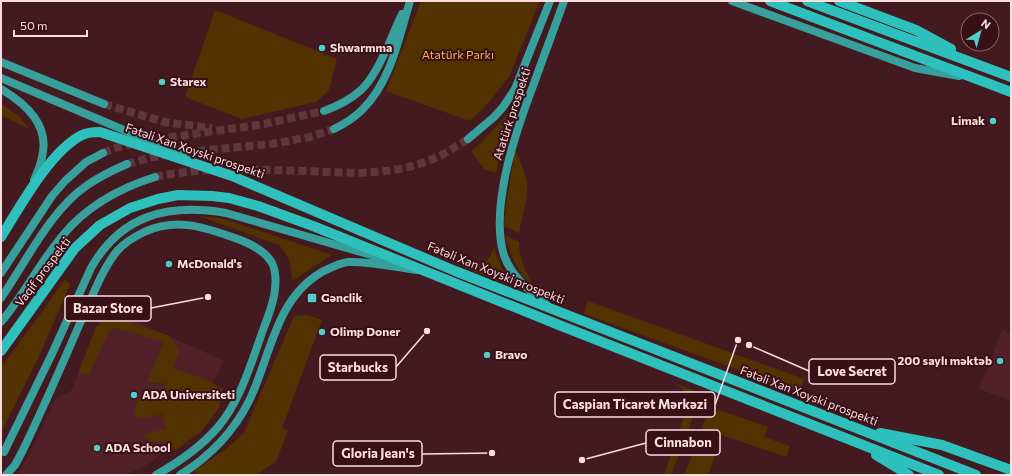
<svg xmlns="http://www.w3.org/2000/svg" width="1012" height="476" viewBox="0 0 1012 476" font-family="Commissioner,sans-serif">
<rect width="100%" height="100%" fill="#431a20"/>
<path fill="#512028" d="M105,308L225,361L177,441L150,463L126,475H16L19,472L29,455L56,398L71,391Z
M1002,330L1011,334V401L979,389Z"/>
<path fill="#523200" d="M421,1H540L509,77L485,107L470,121L386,91Z
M215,10L337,59L329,90L316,102L242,119L185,97Z
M1,104L20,117L29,129L1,115Z
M511,110L496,173L484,169L471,151L481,143Z
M515,149C519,160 526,172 527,184C528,200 522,217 519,233L504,226L506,205Z
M199,216L224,219L332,255L292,281C292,266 289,256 279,245Z
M505,235L519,242C519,259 526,272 534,288C516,269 512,260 505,235Z
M494,247C500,269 506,275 522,290L471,270C483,265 490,260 494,247Z
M65,279L70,285L37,361L1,433V367L41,313Z
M588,301L804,379L800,392L584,314Z
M307,315L322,320L282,428L288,430L276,462L256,475H197L195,470L226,449L244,433L294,316Z
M112,317L170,336L179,351L173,368L203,378L223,389L219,408L202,431L176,450L162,441L151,442L142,434L166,429L163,414L139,419L133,413L140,395L145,394L164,395L165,383L147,382L164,342L116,328L109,331L89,375L78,373L96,327Z
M676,384L714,398L701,403L696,409L671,475H664L688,404C688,394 684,390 676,384Z
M719,410L768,427L764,437L790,446L786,457L702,428L706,417Z
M698,441L718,448L708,475H684Z"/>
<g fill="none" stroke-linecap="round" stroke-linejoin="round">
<path stroke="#5e373d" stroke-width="8" stroke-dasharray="8 4" stroke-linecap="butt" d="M104,104L164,122L212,128
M145,141L264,124L324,111
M103,153L118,147L134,144
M127,164L153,157L186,152L272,144L310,137L334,129
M155,177C207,166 254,170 307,171C348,173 388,176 428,161C442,156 455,147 468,139"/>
<path stroke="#379f9c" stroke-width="8" d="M732,1L915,68L959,76
M1,62L104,104
M1,78L183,155
M1,89C26,104 50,125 42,157C41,165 37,173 34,180
M324,111C338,106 350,100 361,90C379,73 391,37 402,14
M334,129C344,124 354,118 362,110C391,82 399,37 410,1
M468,139L494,117L503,107L515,89L550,1
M1,273L52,196L65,181L86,162L103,153
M1,298C26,262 50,211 86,186C99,177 113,170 127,164
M547,305C529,291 509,274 503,252C490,202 518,125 536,78C545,52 555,27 564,1
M1,322C24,295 40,262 63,235C87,206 120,188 155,177
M4,452L51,356L91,268C121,215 168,203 226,213L385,259
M6,475L15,465L22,452C43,409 62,365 81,321C92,298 101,271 117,251C124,243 134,237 144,232C175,218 201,226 232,237C247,242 264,249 272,263C276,271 276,280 275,289C274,303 268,316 263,330C252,361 240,402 218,427C201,447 179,462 156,475
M180,475C209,457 234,431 249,401C271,356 275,299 322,272C330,268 339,263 348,262C370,261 394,267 417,270"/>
<path stroke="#2dc0bc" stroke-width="10" d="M770,1L1011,92
M807,1L1011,77
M839,1L916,30L951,49
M1,237C20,207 50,151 82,135C88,132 94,132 100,132L232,176L455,271L976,475
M1,351L75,248L100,225L130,208L158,199L178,195L212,196L229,198L258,206L313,226L559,325L939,475
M880,433L942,445L1011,470
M876,455L909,475"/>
</g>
<g fill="#53cdc9" stroke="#381017" stroke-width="1.5">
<circle cx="322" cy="48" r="4"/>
<circle cx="162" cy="82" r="4"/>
<circle cx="993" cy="121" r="4"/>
<circle cx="169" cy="264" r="4"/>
<rect x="307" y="293" width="10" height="10" rx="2"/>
<circle cx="322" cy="332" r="4"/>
<circle cx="487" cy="355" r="4"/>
<circle cx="1000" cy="361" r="4"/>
<circle cx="134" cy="395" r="4"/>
<circle cx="97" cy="448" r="4"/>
</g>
<g text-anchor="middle" stroke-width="4" stroke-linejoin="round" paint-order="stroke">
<g font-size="12" font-weight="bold" fill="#fadddf" stroke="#381017" text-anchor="start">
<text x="330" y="52">Shwarmma</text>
<text x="170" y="86">Starex</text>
<text x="985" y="125" text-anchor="end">Limak</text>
<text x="177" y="268">McDonald's</text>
<text x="321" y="302">Gənclik</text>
<text x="330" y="336">Olimp Doner</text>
<text x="495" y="359">Bravo</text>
<text x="992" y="365" text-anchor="end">200 saylı məktəb</text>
<text x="142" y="399">ADA Universiteti</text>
<text x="105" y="452">ADA School</text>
</g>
<g font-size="12" fill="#f9b14c" stroke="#381017">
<text x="458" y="59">Atatürk Parkı</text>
</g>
<g font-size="12" fill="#fadddf" stroke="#381017">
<text transform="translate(512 114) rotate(-72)" y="4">Atatürk prospekti</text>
<text transform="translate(195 151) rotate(19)" y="4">Fətəli Xan Xoyski prospekti</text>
<text transform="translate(43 272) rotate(-53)" y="4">Vaqif prospekti</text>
<text transform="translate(496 273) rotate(22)" y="4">Fətəli Xan Xoyski prospekti</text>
<text transform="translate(809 396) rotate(21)" y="4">Fətəli Xan Xoyski prospekti</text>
</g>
</g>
<path fill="none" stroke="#fadddf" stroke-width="1.5" d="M208 297L151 308M427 331L396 367M749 345L809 371M738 340L715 405M582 460L646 443M492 453L422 454"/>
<g fill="#fadddf" stroke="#381017" stroke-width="1.5">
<circle cx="208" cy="297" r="4"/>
<circle cx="427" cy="331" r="4"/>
<circle cx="749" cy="345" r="4"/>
<circle cx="738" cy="340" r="4"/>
<circle cx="582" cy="460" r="4"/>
<circle cx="492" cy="453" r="4"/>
</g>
<g fill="#381017" stroke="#fadddf" stroke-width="1.5">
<rect x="65" y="296" width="86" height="25" rx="4"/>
<rect x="320" y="355" width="76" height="25" rx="4"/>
<rect x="809" y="359" width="86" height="25" rx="4"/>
<rect x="555" y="392" width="160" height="25" rx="4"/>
<rect x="646" y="430" width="74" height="25" rx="4"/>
<rect x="333" y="441" width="89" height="25" rx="4"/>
</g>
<g font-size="13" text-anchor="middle" font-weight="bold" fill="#fadddf">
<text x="108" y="313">Bazar Store</text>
<text x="358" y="372">Starbucks</text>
<text x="852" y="376">Love Secret</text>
<text x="635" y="409">Caspian Ticarət Mərkəzi</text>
<text x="683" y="447">Cinnabon</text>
<text x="378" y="458">Gloria Jean's</text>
</g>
<rect width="1012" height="476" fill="none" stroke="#fadddf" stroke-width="4"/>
<g transform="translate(980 32) rotate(37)"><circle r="19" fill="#381017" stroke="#866267"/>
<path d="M0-3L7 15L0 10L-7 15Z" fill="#53cdc9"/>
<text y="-6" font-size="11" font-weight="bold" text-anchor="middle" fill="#fadddf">N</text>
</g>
<path d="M14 30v6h73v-6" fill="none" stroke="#fadddf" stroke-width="2"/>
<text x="20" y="30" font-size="12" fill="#fadddf" stroke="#381017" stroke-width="3" paint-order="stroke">50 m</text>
</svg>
